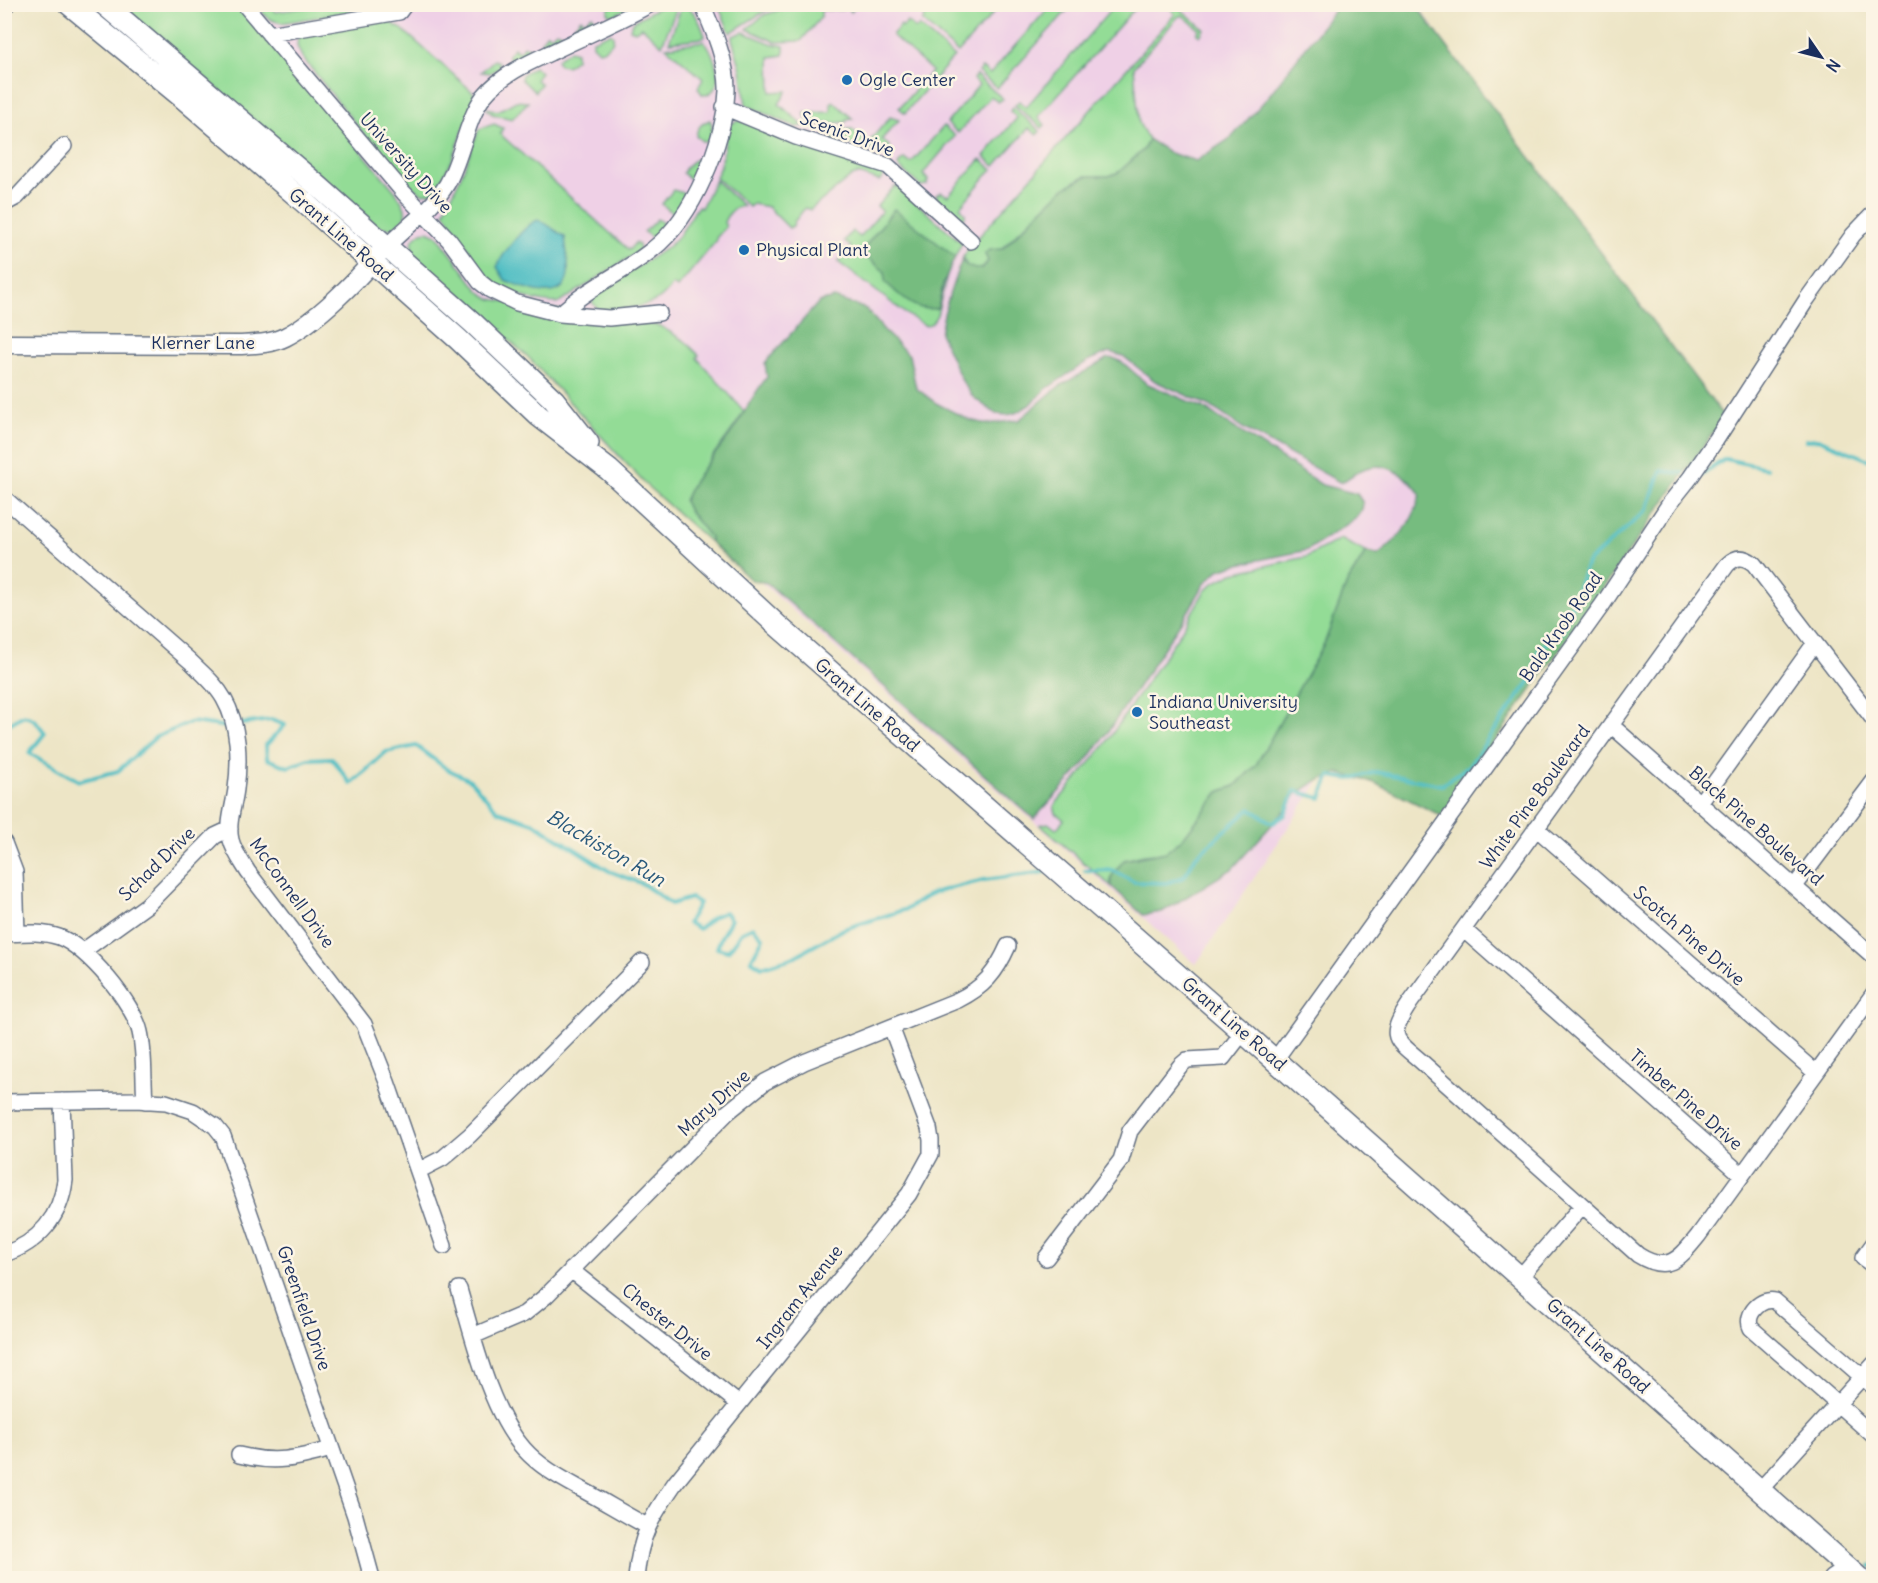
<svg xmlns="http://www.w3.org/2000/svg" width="1878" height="1583" viewBox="0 0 1878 1583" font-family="Delius,sans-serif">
<rect width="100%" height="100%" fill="#fcf5e5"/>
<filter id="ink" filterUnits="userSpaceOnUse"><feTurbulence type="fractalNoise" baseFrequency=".0167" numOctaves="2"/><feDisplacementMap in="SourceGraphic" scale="12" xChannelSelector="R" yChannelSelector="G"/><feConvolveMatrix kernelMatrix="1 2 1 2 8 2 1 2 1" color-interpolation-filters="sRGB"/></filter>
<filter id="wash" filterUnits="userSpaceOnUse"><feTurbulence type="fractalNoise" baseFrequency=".008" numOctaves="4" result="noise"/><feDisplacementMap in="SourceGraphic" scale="24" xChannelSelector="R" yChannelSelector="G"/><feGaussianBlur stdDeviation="1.35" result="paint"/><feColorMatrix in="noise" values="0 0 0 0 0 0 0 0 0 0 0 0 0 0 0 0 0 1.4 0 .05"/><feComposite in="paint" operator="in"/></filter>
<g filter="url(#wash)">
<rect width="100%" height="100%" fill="#ede5c6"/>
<path fill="#efd0e6" d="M123,5H1418L1636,311L1196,964L620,459L529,359Z"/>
<path fill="#93dc96" stroke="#57867a" stroke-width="1.5" d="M1116,4L1138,5L1038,117L1045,125L1042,128L1015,105L1019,101L1026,107Z
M120,5H238L395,191C407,208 412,216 392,229L377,226Z
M263,5H273L275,12L322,5H391L282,23C273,21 263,18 261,8Z
M612,5L617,6L619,5H630V7L612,16L608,13V10Z
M663,5H678L662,45L642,27L635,31L630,29L632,22Z
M682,5C695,8 701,24 705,36L703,38L669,42Z
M718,5H779L765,11L730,33Z
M794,5H851L854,8L851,12L846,7L842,10H821V17L801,41L776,42L747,29L764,15Z
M919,5C936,4 986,1 997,9L958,53L922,21L925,17L917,10L921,6Z
M1051,5H1072L997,88L978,72L982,68L990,74Z
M1170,5H1176L1204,29L1200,36L1197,34L1199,29L1182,15L1178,17L1134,67L1139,123L1148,139L1144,149L1119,172L1109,176H1085L1064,188L1001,249L985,254L988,261L981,269L977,270L967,266L963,258L968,249L1175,14L1168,6Z
M592,15L596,21L595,25L580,32L574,26L581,18L584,21Z
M381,21L389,22L402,29L474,93L475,100L452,160L435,192L423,194L410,185L371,143L302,57L297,46L298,36Z
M907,22L916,29L919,26L954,57L905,113L899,108L932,71L892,35L901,25L903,27Z
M556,31L562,33V40L548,47L543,45L541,41L547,33L551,36Z
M743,32L773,44L784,46V55L770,57L771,92L787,91L779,104L804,126L796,127L746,105L741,69L732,39L733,36Z
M610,33L613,35C615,43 609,46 603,50L599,51L593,45V40Z
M704,41C712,48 720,73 717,84C715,89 711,93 707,95L702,94L698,88L703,79L666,47Z
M525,46L530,48V55L516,62H512L508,55L514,48L518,52Z
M570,50L576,52V59L567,66L559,65L557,59Z
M494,60L499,62V68L490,73L481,72Z
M534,67L541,72L536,80L541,84L535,92L521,79L522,75Z
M976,75L1003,99L998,102L991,96L958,133L947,123L979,85L973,79Z
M516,101L528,102L512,119L492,114L487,109L488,108L498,111Z
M833,101L853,119L847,120L846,122L814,125L805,117V113L831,112V104Z
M1013,107L1040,131L1037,135L1029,128L995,166L984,156L1017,118L1010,111Z
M890,117L899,120L882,139L890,147V152L886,154L837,141L830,138L829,135L831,130L852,129L868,143Z
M710,120C714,126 712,137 707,142L702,141L696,136C697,127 702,123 710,120Z
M738,120L883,172V178L879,181L858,174L852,176L810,210L805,208L794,222L793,226L789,228L768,207L753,204L749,207L716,178L722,160L728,125Z
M494,124L503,128L500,134L629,250L635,243L639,245L640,249L638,252L559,303C535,303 507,293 488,279L444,212L461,176L479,129Z
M944,126L955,136L923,174L928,180L927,185L920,186L898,166L899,163L904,159L911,163Z
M698,159L701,161V165L695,179L688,178L683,173C685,167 692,160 698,159Z
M981,159L992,169L960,207L965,213V217L958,219L937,201L936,195L941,192L948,196Z
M715,180L743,206C734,206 727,215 724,222L726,227L716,238L717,240L677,288L673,285C669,289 664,296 659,299C647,307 612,312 598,309L592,302L594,296L669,246L679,236L698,206L701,208Z
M897,186L962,243L948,271L937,315L932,323L926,326L909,316L838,262L851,247L844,241L852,231L860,237L882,211L877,206L894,187Z
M673,190L684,193L685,199L677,212L672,213L662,204Z
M657,219L664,224V228L657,236L651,237L644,232Z
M428,231L437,235L479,291L491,299L660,326L685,341L699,355L697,358L744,411C727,443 698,467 684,501L689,511L710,537V542L646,485L529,358L416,258L411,251L413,239L422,232Z
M1340,539L1366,552L1347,583L1325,642L1256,765L1235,786L1219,792L1183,838L1166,853L1144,855L1124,860L1111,877V886L1040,825L1048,823L1056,829L1064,820L1056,813L1054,806L1104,746L1180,633L1204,592L1212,584L1233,573L1306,557Z"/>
<path fill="#76bc7f" stroke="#48766e" stroke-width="1.5" d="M1338,5H1416L1724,417L1442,816L1375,783L1338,773L1315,782L1296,794L1288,807L1232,869L1162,912L1143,915L1111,886V877L1124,860L1166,852L1183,838L1219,792L1235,786L1256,765L1325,642L1347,583L1366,552L1378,555C1399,539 1416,520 1420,494C1409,477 1388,461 1366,468C1357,471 1349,478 1341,483L1243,428L1210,406L1155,381L1123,356L1109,352L1088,361L1046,389L1031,404L1018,412L1008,415L996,414L973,397L962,381L940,333C945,306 953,280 964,255L963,262C971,270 982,273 988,261L985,254C990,248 994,250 1002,249L1064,188L1086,176H1109L1119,172L1144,149L1148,139L1170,153L1196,161L1231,138L1267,98Z
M894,209L955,257L943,284L938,308C914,313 901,296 885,282V272L867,257L864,248Z
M834,298L866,309L888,335L909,355L916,388L936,403L969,420L987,424L1019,420L1058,387L1108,358L1116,359L1122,362L1146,383L1204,408L1322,485L1357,494L1363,503L1362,510L1355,519L1308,550L1234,565L1219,570L1205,583L1189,610L1107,733L1086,762L1034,819L767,583L751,580L710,542V537L689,511L684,501C696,471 720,451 737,424C747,408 755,392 767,377L765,363L819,302Z"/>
<path fill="#4ebdc3" stroke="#347690" stroke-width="1.5" d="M538,220L543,222L565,237C566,249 569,262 568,274C564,306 524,288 505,280L497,267C502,254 525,224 538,220Z"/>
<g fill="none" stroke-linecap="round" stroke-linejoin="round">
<path stroke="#4ebdc3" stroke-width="4" d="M1806,440L1818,439L1874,462
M1699,477L1725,459L1766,468
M241,724L271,720L285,725L266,745L267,759L288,767L308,759L332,758L351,784L386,752L416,746L447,769L470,780L498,811L534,823L609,871L643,884L671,904L691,898L699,903L688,923L699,929L713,917L725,912L731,920L721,937L717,948L728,951L742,932L753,927L763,938L751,960L762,967L792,958L844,929L907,909L932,893L984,880L1045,872
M4,728L7,725L24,715L35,720L45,733L29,753L79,781L118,771L156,737L192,722L227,727
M1085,871L1112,870L1134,882L1166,883L1184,877L1196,856L1250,809L1273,823L1285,815L1295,791L1321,798L1330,776L1350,779L1376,772L1442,785L1469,766L1532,678L1539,649L1562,632L1587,563L1647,510L1661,471L1683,473
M1871,1567L1874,1566"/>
</g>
</g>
<g filter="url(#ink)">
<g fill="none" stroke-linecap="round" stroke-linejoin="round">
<defs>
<path id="minor" d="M244,4L404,193L449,240L480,282L490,290L517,303L560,314C588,287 624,273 653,249C694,217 724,142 727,91C728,64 713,29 702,4
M4,8L7,4
M269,34L399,12L405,4
M724,107L796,137L888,166L971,241
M4,204L17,197L64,146
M387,246C407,226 432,209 447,184C462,158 466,120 484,96C501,75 528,63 552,52C585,36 619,22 651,4
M560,314L609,318L659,313
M4,498L190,661C202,673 216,684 224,699C239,725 240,760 236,789C234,806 227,823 231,840C234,852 242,862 248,872L364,1024L387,1082L444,1246
M1874,720L1754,564C1744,556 1736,556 1727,565L1410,1003C1386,1039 1395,1038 1424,1064L1638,1255C1668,1274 1679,1259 1698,1236L1874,993
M1611,725L1874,957
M1700,803L1815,643
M1536,828L1816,1073
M4,843L15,872L17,933
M1795,886L1874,781
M1464,930L1741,1174
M4,934C23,933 42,931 59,937C87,947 134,1004 140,1032C145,1054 143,1078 145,1101
M83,951L147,905L215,836L230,829
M1275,1060L1603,604L1670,503L1690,478L1716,440L1807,299L1853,235L1874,213
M4,1102L136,1100L166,1102L193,1111L215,1126L223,1136L355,1516L372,1578
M418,1171L443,1158L470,1135L642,962
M1874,1243L1863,1258L1874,1266
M4,1254C39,1243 61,1216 65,1180L62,1101
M1046,1258L1121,1160L1130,1131L1180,1066L1187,1060L1223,1058L1243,1032
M571,1270L739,1404
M1520,1277L1582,1206
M459,1289C473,1337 490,1411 524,1449C539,1466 559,1477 579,1488C602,1500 624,1514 647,1526
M473,1336L524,1314L546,1296L728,1112L765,1082L804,1062L958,1000C984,987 996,973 1008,946
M1874,1387L1775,1301C1762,1297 1744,1314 1751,1328L1874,1436
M239,1455C275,1464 296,1459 331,1449
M1759,1491L1874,1364
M636,1578C640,1535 651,1518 675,1483L909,1194L931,1154V1140L929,1128L891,1027
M1832,1578L1847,1568"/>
<path id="tertiary" d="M4,344L239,345C255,344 271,344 285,337C317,321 357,280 380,253"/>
<path id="secondary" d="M69,4L182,97L304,202L458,339L539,416L609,470L778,626L1243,1032L1859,1578
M104,4L318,186L473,323L554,400L588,443"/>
</defs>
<use href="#minor" stroke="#646f82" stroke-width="18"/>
<use href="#tertiary" stroke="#646f82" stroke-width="21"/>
<use href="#secondary" stroke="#646f82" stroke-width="24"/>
<use href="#minor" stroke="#fff" stroke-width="15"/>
<use href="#tertiary" stroke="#fff" stroke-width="18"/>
<use href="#secondary" stroke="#fff" stroke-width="21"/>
</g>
</g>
<g fill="#1f6fb2" stroke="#fcf5e5" stroke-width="2">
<circle cx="847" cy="80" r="6"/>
<circle cx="744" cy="250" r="6"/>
<circle cx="1137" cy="712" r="6"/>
</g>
<g text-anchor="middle" stroke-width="5" stroke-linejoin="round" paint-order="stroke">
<g font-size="18" fill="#1b2f5e" stroke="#fcf5e5" text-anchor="start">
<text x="859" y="86">Ogle Center</text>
<text x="756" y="256">Physical Plant</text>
<text x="1149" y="708">Indiana University<tspan x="1149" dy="21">Southeast</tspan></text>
</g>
<g font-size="18" fill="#1b2f5e" stroke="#fcf5e5">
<text transform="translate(847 134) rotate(20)" y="6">Scenic Drive</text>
<text transform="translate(406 163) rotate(48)" y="6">University Drive</text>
<text transform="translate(341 235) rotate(41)" y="6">Grant Line Road</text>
<text x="203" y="349">Klerner Lane</text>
<text transform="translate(1561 627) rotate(-55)" y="6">Bald Knob Road</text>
<text transform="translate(867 705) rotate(41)" y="6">Grant Line Road</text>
<text transform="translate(1535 797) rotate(-54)" y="6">White Pine Boulevard</text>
<text transform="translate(1756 826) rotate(41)" y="6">Black Pine Boulevard</text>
<text transform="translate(157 864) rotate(-44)" y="6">Schad Drive</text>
<text transform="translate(292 893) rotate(54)" y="6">McConnell Drive</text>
<text transform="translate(1689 936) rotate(41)" y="6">Scotch Pine Drive</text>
<text transform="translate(1234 1024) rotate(41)" y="6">Grant Line Road</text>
<text transform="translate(1686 1100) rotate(41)" y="6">Timber Pine Drive</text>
<text transform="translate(714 1103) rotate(-42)" y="6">Mary Drive</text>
<text transform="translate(800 1297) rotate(-52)" y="6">Ingram Avenue</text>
<text transform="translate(304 1308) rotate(71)" y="6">Greenfield Drive</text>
<text transform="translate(667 1322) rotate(39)" y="6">Chester Drive</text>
<text transform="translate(1598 1346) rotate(42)" y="6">Grant Line Road</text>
</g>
<g font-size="20" font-style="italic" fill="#2a5a7c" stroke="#fcf5e5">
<text transform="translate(606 848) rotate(30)" y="7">Blackiston Run</text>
</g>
</g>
<rect width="1878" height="1583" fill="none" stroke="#fcf5e5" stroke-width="24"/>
<g transform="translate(1821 57) rotate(125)" stroke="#fcf5e5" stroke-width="4.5" paint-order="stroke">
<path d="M0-4.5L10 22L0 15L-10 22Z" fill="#1b2f5e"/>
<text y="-9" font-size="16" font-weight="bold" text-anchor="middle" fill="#1b2f5e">N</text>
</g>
</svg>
